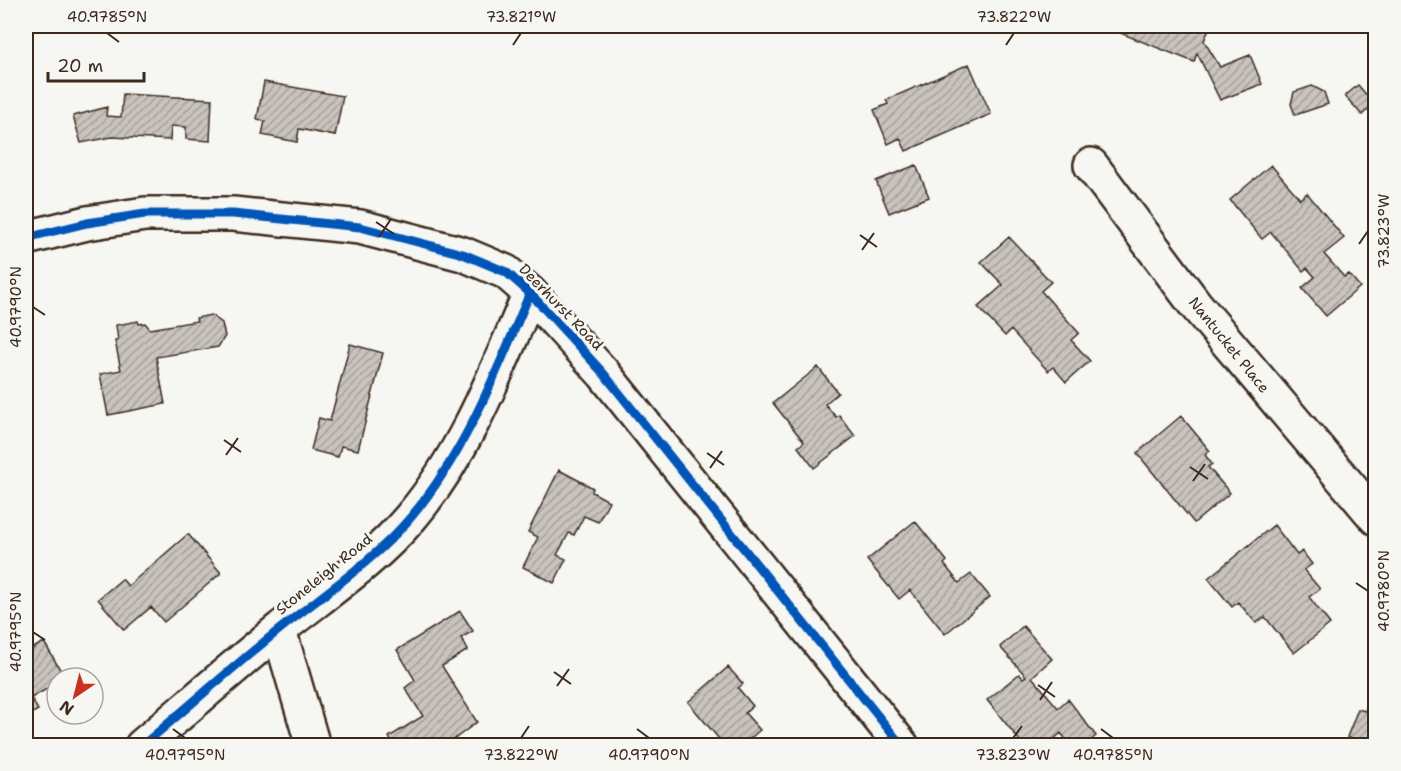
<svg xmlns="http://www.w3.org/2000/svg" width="1401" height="771" viewBox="0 0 1401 771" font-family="'Shantell Sans',sans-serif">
<defs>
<pattern id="building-hatch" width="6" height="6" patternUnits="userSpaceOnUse" patternTransform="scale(1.5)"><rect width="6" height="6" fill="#c8c3be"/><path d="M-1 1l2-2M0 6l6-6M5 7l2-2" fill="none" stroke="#a49f9a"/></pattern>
</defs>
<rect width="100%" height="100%" fill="#f6f6f2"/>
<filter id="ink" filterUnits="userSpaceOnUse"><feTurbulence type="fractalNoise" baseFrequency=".0167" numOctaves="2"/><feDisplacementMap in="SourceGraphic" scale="12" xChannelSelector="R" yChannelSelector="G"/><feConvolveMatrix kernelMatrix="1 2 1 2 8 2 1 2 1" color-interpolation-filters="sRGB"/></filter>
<g filter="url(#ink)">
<path fill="url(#building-hatch)" stroke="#3b2a1e" stroke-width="1.5" d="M1118,26H1210L1204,41L1220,67L1250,55L1262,84L1220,100L1197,53L1194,62L1115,31Z
M969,64L991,114L906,151L900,138L888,144L874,110L888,104L886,100Z
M264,82L343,96L335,136L299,129L297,142L262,135L265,121L257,119Z
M1358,85L1374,104L1362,115L1345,96Z
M1312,86L1324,92L1328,104L1295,115L1291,104L1294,92Z
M123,94L212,99L210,141L186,139V127L171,126L170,140L112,137L81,143L73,116L107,107L106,116L121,117Z
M916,165L929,197L889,213L876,181Z
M1271,165L1300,199L1307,193L1344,238L1324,254L1344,277L1349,274L1360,287L1326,316L1302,288L1315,277L1307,268L1303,271L1271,232L1262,239L1230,200Z
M1009,237L1051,282L1041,291L1079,333L1071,340L1090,361L1066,382L1053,367L1048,371L1011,330L1005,336L978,307L1003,285L981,262Z
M211,315L222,323L225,336L218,347L156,357L165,404L108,415L100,374L121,370L115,341L118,340L116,325L138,321L139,324L145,323L150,329L197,321L196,318Z
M350,344L383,353L358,450L341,446L338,457L311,450L319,418L330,421Z
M818,367L838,393L825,404L836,417L839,415L855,436L814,468L798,447L804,442L773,403Z
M1181,416L1210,451L1205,455L1212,464L1208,467L1230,493L1194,523L1137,453Z
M559,470L593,488L592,492L609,501L598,522L584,516L574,535L569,533L557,555L566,559L554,583L523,567L538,537L528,532Z
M915,521L947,561L944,564L959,583L971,574L990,597L945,634L910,590L899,599L867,560Z
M1274,525L1297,555L1302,551L1312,564L1304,570L1320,589L1309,597L1330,624L1294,653L1265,617L1256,623L1238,602L1232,607L1208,578Z
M188,534L221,573L164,622L151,607L124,630L98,599L122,579L128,586Z
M460,611L473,631L461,638L468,650L442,666L477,722L445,746H394L389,737L423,716L405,688L415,680L397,650Z
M1023,626L1052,659L1032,677L1058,708L1068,699L1096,736L1084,746H1071L1061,733L1053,740L1055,742L1051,746H1024L987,700L1019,674L1023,678L1026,676L1000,647Z
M44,642L65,678H57V683L31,698L38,710L26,717V652Z
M728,667L743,684L738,688L753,706L745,713L760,730L747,741L751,746H725L688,702Z
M1371,695L1376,696V746H1352L1354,740L1347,737L1358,709L1365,711Z"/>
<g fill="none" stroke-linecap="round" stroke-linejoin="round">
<defs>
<path id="street" d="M1091,165L1195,304L1376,518
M26,238L87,223L145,214H233L360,227L463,254L506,272L530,293L604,374L902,746
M279,630L313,746
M142,746C188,707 233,667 280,629C325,593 374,561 411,517C466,452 497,370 530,293"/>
</defs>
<use href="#street" stroke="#3b2a1e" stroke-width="38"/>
<use href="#street" stroke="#f6f6f2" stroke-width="33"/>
<defs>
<path id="cycleway" d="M26,238L87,223L145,214H233L360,227L463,254L506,272L530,293L604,374L902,746
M142,746C188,707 233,667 280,629C325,593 374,561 411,517C466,452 497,370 530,293"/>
</defs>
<use href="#cycleway" stroke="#f6f6f2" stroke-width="13"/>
<use href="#cycleway" stroke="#0057b8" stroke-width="9"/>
</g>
</g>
<path fill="none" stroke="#3b2a1e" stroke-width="2" d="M107,33L119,42M513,45L521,33M1006,45L1014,33M376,222L394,234M860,235L877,247M379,237L391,219M1359,244L1368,231M862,250L874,233M33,307L45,315M224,440L241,452M707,453L724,465M226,455L238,438M1190,467L1208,479M710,468L722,451M1193,481L1205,464M1356,583L1368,591M33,632L45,640M554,672L571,684M1038,685L1055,697M557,686L569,669M1040,700L1052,682M173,729L185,738M637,729L649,738M1101,729L1113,738M521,738L529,726M1013,738L1022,726"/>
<g text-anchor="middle" stroke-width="6" stroke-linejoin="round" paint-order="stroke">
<g font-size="15" fill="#3b2a1e" stroke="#f6f6f2">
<text transform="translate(561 307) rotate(46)" y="5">Deerhurst Road</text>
<text transform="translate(1229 345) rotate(51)" y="5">Nantucket Place</text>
<text transform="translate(324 574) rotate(-39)" y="5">Stoneleigh Road</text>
</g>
</g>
<rect width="1401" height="771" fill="none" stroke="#f6f6f2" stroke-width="66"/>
<g transform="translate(75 696) rotate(215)"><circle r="28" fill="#f6f6f2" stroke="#aba49d" stroke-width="1.5"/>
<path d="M0-4.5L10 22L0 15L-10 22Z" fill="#c8321e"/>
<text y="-9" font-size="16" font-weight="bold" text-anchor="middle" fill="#3b2a1e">N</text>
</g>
<path d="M48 72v9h96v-9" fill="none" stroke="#3b2a1e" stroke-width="3"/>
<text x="57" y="72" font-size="18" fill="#3b2a1e" stroke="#f6f6f2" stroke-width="4.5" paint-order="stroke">20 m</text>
<rect x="33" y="33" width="1335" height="705" fill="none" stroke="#3b2a1e" stroke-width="2"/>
<g font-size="15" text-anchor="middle" fill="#3b2a1e">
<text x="107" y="22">40.9785°N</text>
<text x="521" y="22">73.821°W</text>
<text x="1014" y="22">73.822°W</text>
<text transform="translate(1384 231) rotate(-90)" y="5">73.823°W</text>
<text transform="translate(16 307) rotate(-90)" y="5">40.9790°N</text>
<text transform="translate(1384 591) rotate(-90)" y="5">40.9780°N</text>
<text transform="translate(16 632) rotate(-90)" y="5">40.9795°N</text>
<text x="185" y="760">40.9795°N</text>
<text x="521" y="760">73.822°W</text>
<text x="649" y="760">40.9790°N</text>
<text x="1013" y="760">73.823°W</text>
<text x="1113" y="760">40.9785°N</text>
</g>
</svg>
